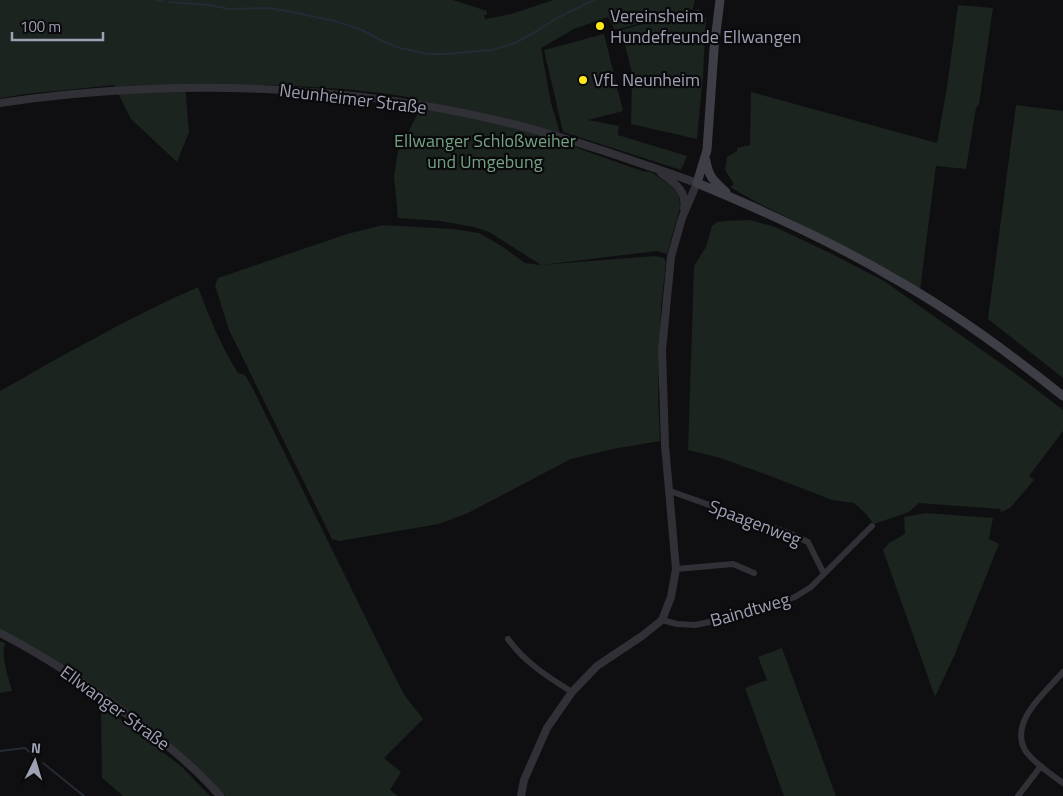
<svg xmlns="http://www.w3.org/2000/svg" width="1063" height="796" viewBox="0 0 1063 796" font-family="'Titillium Web',sans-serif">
<rect width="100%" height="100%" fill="#0f0f11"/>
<path fill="#1b241e" d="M0,0H453L487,11V15H484L485,19L511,14L553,0H695L693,9L615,30L608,17L574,29L541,48L551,103L563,143L642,171L651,172L670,185L679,194L680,208L667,254L657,251L541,265L489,232L474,227L440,221L398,218L394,176L398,152L417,115L408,97C335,85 259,84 185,85L189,132L177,162L131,119L114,85L26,94L0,98Z
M958,5L993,8L979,104L976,108L966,169L936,166L920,290L795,221L758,203L730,187L734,184L725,170L727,157L737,151V148L750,145L751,92L937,143L947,87Z
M699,9L706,18L703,75L697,139L631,124L632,73L621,30Z
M604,34L623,111L588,120L619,126L618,135L687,156L681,170L563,132L544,50Z
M1016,105L1063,111V378L988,319Z
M750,220L775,227L830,253L884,281L1020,377L1063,410V431L1029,476L1034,480L1010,508L1001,512L1000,509L919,503L909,512L874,524L865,513L854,503L832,500L765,474L720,458L688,450L694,266L706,247L712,226L717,222L725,221Z
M383,225L453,229L479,233L503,247L525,263L540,265L655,256L664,258L666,262L661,307L658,397L660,441L613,449L571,459L468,513L439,524L339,541L332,539L229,330L215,285L218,278L347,234Z
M198,287C209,317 221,346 238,373L245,375L252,387L393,673L405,696L423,719L384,758L401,772L390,790L398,796H225L188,759L160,734L110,698L0,629V391C65,354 130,317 198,287Z
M926,513L993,518L989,539L999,544L955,654L935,697L883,550L889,543L905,534L904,517Z
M0,641L5,643C1,659 8,675 12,691L0,693Z
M782,648L836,796H784L745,688L767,680L758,657Z
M104,706L182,767L210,796H123L102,778L101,708Z"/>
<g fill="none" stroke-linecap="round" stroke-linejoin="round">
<path stroke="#252a35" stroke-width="2" d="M156,0L162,1
M170,2L209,5L229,9L268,8L287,11L335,21L362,30L384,42L400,48L428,54H444L492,50L515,43L537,31L557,18L594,0
M0,751L25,748L33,755
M43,763L84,796"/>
<path stroke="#303036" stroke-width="6" d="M670,491L791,534L808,542L824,574
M676,569L733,564L754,573
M662,620L677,624L695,625L746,614L795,597L811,587L872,526
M508,639C524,662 548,677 572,692
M1063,672C1046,692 1009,721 1025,750C1031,760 1053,776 1063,783
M1018,796L1041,766"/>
<path stroke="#303036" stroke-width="8" d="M0,103C171,78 349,83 517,125C578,141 637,162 697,183L682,218L671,257L662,350L665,445L676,569L671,597L662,620L642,636L597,666L572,692L547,728L524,780L521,796
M661,173C674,183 687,190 684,208
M0,633C45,656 88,685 128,715C161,740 193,765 220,796"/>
<path stroke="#3e3e46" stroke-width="9" d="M720,0L714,49L707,150L697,183C762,210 827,239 888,275C950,309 1008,352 1063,396
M706,161C709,178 714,181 726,192"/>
</g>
<g fill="#ffea19" stroke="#0a0a0c" stroke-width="2">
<circle cx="600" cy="26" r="5"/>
<circle cx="583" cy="80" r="5"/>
</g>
<g text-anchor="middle" stroke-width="4.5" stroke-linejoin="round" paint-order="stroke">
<g font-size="18" fill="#9ea0b3" stroke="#0a0a0c" text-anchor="start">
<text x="610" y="22">Vereinsheim<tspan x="610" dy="21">Hundefreunde Ellwangen</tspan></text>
<text x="593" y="86">VfL Neunheim</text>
</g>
<g font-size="18" fill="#9ea0b3" stroke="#0a0a0c">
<text transform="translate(353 99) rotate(7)" y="6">Neunheimer Straße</text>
<text transform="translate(755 523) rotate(21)" y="6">Spaagenweg</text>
<text transform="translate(750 610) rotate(-16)" y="6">Baindtweg</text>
<text transform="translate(115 708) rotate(36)" y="6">Ellwanger Straße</text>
</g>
<g font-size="18" fill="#73a181" stroke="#0a0a0c">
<text x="485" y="147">Ellwanger Schloßweiher<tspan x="485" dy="21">und Umgebung</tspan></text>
</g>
</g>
<g transform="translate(35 761) rotate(5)" stroke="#0a0a0c" stroke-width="4" paint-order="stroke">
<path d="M0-4L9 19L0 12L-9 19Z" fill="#9ea0b3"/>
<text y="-8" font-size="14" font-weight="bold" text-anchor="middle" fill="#9ea0b3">N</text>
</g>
<path d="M12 32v8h91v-8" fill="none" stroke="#9ea0b3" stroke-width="2.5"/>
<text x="20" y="32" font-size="15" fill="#9ea0b3" stroke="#0a0a0c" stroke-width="4" paint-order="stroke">100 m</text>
</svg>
